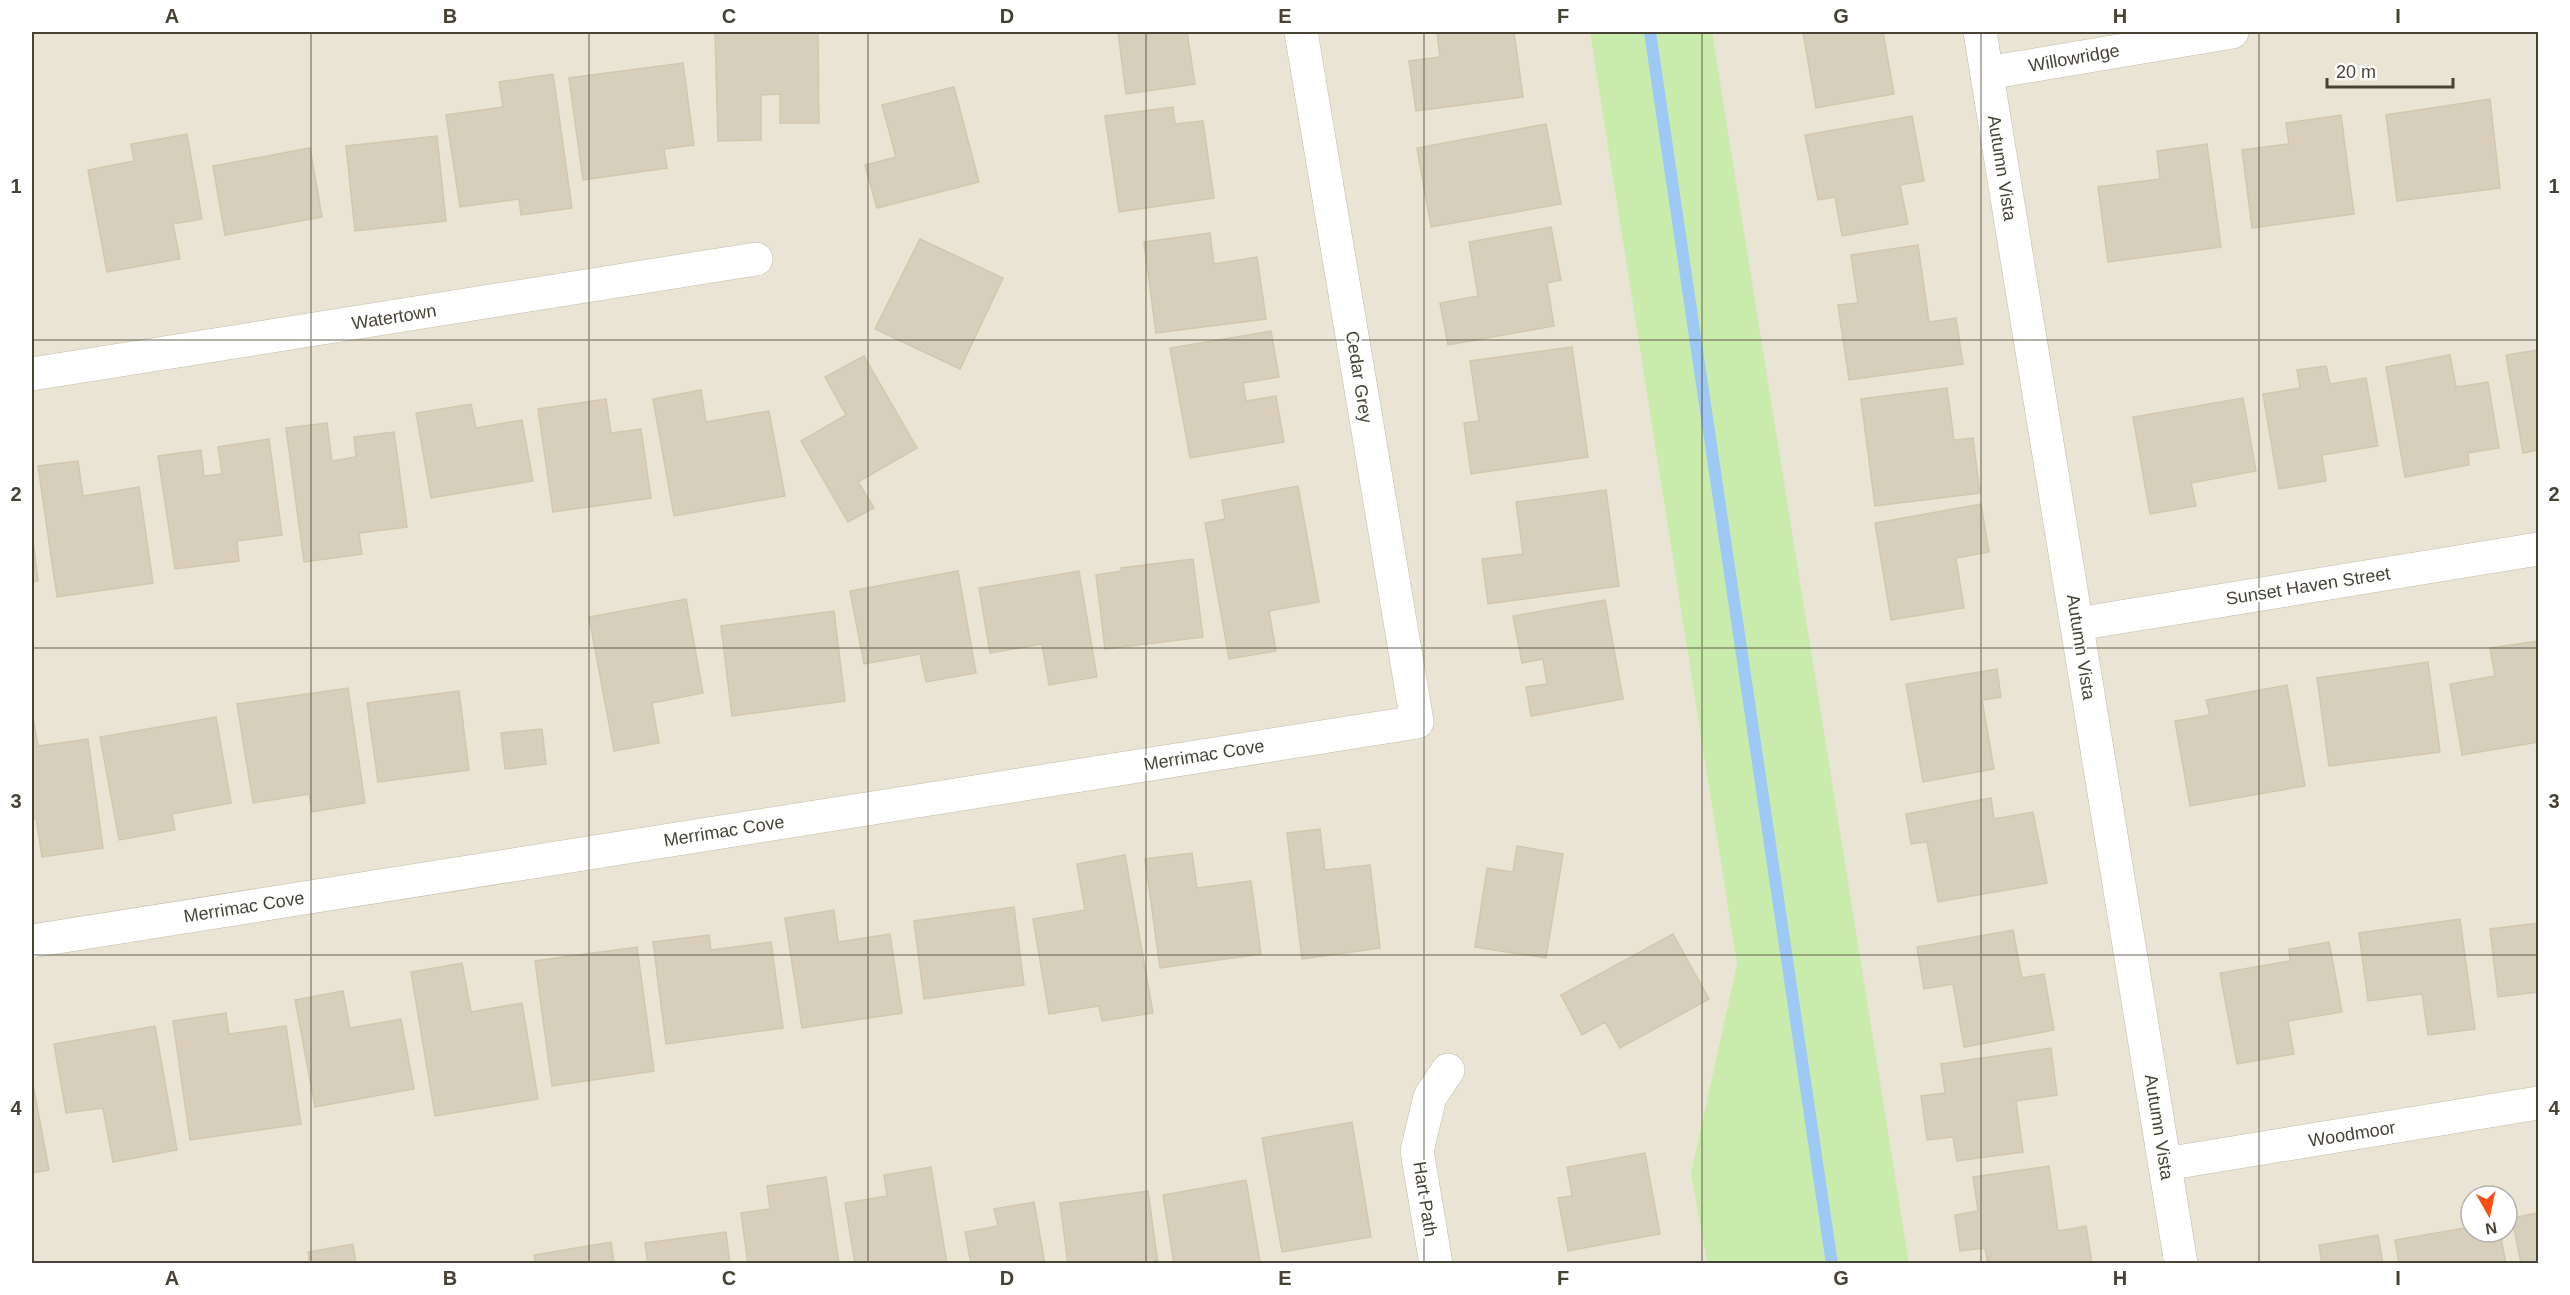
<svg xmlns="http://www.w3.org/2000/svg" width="2570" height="1295" viewBox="0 0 2570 1295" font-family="Helvetica,sans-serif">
<rect width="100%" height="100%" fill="#f4f2e6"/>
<path fill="#e9e4d4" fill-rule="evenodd" d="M32,32H2538V1263H1909L1857,945L1691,1174L1707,1263H32ZM2471,1196H2507V1232H2471Z"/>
<path fill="#c9ecac" d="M1590,32H1712L1909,1263H1707L1691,1174L1737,964Z"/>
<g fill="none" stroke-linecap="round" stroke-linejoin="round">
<path stroke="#9ec9f6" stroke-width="12" d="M1650,32L1832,1264"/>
</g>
<path fill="#d7cfbb" stroke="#d2c8ae" stroke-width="1.5" d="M715,32H818L819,123H780V94L761,95V140L718,141Z
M1118,32H1187L1195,84L1126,94Z
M1437,32H1514L1523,97L1416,111L1409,61L1440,57Z
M1803,32H1883L1894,94L1816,108Z
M683,63L694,145L664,149L667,168L583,180L569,78Z
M553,74L572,208L521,215L519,199L460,207L446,115L503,107L499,82Z
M954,87L979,182L877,208L865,165L896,157L882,105Z
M2490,99L2500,188L2397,201L2386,115Z
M1173,107L1175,124L1203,121L1214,198L1119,212L1105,116Z
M2341,115L2354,214L2252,228L2242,150L2289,144L2286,123Z
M1912,116L1924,181L1900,185L1908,224L1842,236L1835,197L1818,200L1805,135Z
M1546,124L1561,204L1431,227L1417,148Z
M187,134L202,219L173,224L180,259L107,272L88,170L134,161L131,144Z
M437,136L446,221L355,231L346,146Z
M2207,144L2221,247L2108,262L2098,187L2160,179L2157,151Z
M310,148L322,217L225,235L213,166Z
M1551,227L1561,280L1547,283L1554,326L1448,345L1440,303L1478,296L1469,242Z
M1210,233L1214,264L1257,257L1266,319L1156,333L1144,242Z
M920,239L1003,278L960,369L875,329Z
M1918,245L1929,322L1956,318L1963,364L1849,380L1838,305L1858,303L1851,255Z
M1271,331L1279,377L1243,383L1246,401L1276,396L1284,442L1190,458L1170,348Z
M1572,347L1588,457L1471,474L1464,423L1479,421L1470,361Z
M2538,350V450L2523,453L2506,355Z
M2450,355L2456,387L2488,382L2499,448L2468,453L2469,465L2405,477L2386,367Z
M864,356L917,448L858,482L874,508L848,522L801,441L846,415L825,377Z
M2326,366L2330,384L2366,378L2378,446L2322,455L2326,481L2279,489L2263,394L2300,388L2297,370Z
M1947,388L1954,440L1973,438L1980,493L1875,506L1861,399Z
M701,390L706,422L769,411L785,496L674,516L653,399Z
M2243,398L2256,471L2191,483L2196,506L2150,514L2133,417Z
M606,399L611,433L641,429L651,498L553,512L538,409Z
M471,404L476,428L522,420L533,481L431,498L416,413Z
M327,423L332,461L356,457L354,437L394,432L407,527L359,533L362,554L304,562L286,428Z
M269,439L282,535L237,541L239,561L175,569L158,456L201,450L204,476L222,474L218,447Z
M78,461L83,496L139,487L153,583L57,597L38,466Z
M1298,486L1319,602L1269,611L1276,651L1229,659L1205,523L1225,519L1222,500Z
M1606,490L1619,586L1488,604L1482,559L1523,554L1516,502Z
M1981,504L1989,552L1956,558L1964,608L1891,620L1875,523Z
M32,532L38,581L32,582Z
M1193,559L1203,637L1105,649L1096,575L1122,571L1121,568Z
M958,571L976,673L926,682L920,654L864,664L850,591Z
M1079,571L1097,677L1049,685L1042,644L990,653L979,588Z
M686,599L703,693L652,703L659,743L614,751L589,617Z
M1605,600L1623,699L1531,716L1526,687L1547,684L1543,659L1522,663L1513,616Z
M834,611L845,701L732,716L721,626Z
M2538,641V742L2462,755L2450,684L2495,676L2490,648Z
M2428,662L2440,752L2329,766L2317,678Z
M1997,669L2001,697L1982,700L1994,769L1923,782L1906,684Z
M2287,685L2305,786L2190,806L2175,721L2210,715L2206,700Z
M348,688L365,803L312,812L309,794L253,803L237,704Z
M459,691L469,770L378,782L367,703Z
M216,717L231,803L172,814L175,830L119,840L100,737Z
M32,722H34L38,746L88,739L103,848L42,857L36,818L32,819Z
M542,729L546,764L505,769L501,733Z
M1991,798L1994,819L2033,812L2047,883L1938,902L1927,842L1911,844L1906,814Z
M1320,829L1325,870L1370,865L1380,948L1302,959L1287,833Z
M1517,846L1563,854L1546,958L1475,947L1487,868L1513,872Z
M1192,853L1197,888L1251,881L1261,954L1160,968L1145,859Z
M1125,855L1153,1013L1102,1021L1099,1006L1049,1014L1033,919L1085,910L1077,864Z
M1014,907L1024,985L924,999L914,921Z
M834,910L838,942L890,934L902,1013L802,1028L785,918Z
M2460,919L2475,1029L2428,1035L2422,994L2368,1001L2359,933Z
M2538,923V992L2498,997L2490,929Z
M2013,930L2022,978L2044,974L2054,1030L1964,1047L1953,984L1924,989L1917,947Z
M1673,934L1709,999L1620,1048L1605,1022L1582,1035L1561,995Z
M709,935L711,950L771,942L783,1028L666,1044L653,942Z
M2329,942L2342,1012L2288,1021L2294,1054L2237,1064L2220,973L2290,961L2289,949Z
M637,947L654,1071L552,1086L535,961Z
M462,963L471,1012L522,1003L538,1099L435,1116L411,972Z
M343,991L350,1028L401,1019L414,1089L315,1107L295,1000Z
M226,1013L229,1034L286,1026L301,1124L190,1140L173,1021Z
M155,1026L177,1150L113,1162L103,1108L66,1113L54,1044Z
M2051,1048L2057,1095L2016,1101L2023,1152L1957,1161L1953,1137L1927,1140L1921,1096L1945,1093L1941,1064Z
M32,1079L49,1170L32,1173Z
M1352,1122L1371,1237L1282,1252L1262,1138Z
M1645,1153L1660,1234L1568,1251L1558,1198L1572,1196L1567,1167Z
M2049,1166L2058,1231L2086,1226L2092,1264H1988L1985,1248L1960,1251L1955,1215L1978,1211L1973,1177Z
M931,1167L947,1264H855L845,1203L887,1196L884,1175Z
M826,1177L839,1264H748L741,1213L770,1209L767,1186Z
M1246,1180L1260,1262L1174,1264L1163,1195Z
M1148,1191L1158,1264H1068L1060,1203Z
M1034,1202L1045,1264H971L965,1232L998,1226L994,1209Z
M2538,1213V1264H2521L2512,1218Z
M2471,1227V1232H2500L2506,1264H2399L2395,1240Z
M726,1232L730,1264H648L645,1243Z
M2378,1235L2383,1264H2322L2319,1245Z
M611,1242L614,1264H536L534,1255Z
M353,1244L356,1264H310L308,1252Z"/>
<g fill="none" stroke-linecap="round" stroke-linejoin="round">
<defs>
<path id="minor" d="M1987,73L2232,32
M32,374L756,259
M2077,624L2538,549
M32,941L1417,722L1301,32
M2165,1164L2538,1103
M1436,1264L1417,1151L1430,1097L1448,1070"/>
<path id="tertiary" d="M1980,32L2181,1264"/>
</defs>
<use href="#minor" stroke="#c1bba8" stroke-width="34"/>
<use href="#tertiary" stroke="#c1bba8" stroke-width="34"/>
<use href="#minor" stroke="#fff" stroke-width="33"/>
<use href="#tertiary" stroke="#fff" stroke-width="33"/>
</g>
<path fill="none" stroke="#484235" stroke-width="1.5" stroke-opacity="0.55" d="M311,32V1264M589,32V1264M868,32V1264M1146,32V1264M1424,32V1264M1702,32V1264M1981,32V1264M2259,32V1264M32,340H2538M32,648H2538M32,955H2538"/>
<g text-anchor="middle" stroke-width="4.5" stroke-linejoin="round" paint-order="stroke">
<g font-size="18" fill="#484235" stroke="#fff">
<text transform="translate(2074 58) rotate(-10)" y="6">Willowridge</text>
<text transform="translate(2002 168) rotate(81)" y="6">Autumn Vista</text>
<text transform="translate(394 317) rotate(-9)" y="6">Watertown</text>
<text transform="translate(1359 377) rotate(81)" y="6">Cedar Grey</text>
<text transform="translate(2308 586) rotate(-9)" y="6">Sunset Haven Street</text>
<text transform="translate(2081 647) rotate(81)" y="6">Autumn Vista</text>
<text transform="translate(1204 755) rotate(-9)" y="6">Merrimac Cove</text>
<text transform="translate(724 831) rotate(-9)" y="6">Merrimac Cove</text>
<text transform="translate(244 907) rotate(-9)" y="6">Merrimac Cove</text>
<text transform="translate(2159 1127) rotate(81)" y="6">Autumn Vista</text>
<text transform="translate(2352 1134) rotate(-9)" y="6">Woodmoor</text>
<text transform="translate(1425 1199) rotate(81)" y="6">Hart Path</text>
</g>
</g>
<rect width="2570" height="1295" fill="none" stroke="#ffffff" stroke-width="66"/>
<g transform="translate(2489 1214) rotate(171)"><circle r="28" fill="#ffffff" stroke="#b6b3ae" stroke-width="1.5"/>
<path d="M0-4.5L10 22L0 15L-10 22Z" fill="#ff4d13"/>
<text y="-9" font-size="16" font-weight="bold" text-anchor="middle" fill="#484235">N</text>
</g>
<path d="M2327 78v9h126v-9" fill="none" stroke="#484235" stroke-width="3"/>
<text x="2336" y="78" font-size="18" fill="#484235" stroke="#ffffff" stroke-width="4.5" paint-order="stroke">20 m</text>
<rect x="33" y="33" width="2504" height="1229" fill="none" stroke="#484235" stroke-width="2"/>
<g font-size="20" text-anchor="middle" font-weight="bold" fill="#484235">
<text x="172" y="23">A</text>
<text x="450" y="23">B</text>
<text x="729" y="23">C</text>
<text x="1007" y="23">D</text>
<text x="1285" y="23">E</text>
<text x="1563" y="23">F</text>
<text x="1841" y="23">G</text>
<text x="2120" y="23">H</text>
<text x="2398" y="23">I</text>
<text x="16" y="193">1</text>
<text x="2554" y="193">1</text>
<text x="16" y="501">2</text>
<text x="2554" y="501">2</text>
<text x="16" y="808">3</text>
<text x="2554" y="808">3</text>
<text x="16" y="1115">4</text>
<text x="2554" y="1115">4</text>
<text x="172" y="1285">A</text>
<text x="450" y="1285">B</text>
<text x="729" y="1285">C</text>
<text x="1007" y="1285">D</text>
<text x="1285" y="1285">E</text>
<text x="1563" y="1285">F</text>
<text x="1841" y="1285">G</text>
<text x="2120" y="1285">H</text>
<text x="2398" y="1285">I</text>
</g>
</svg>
